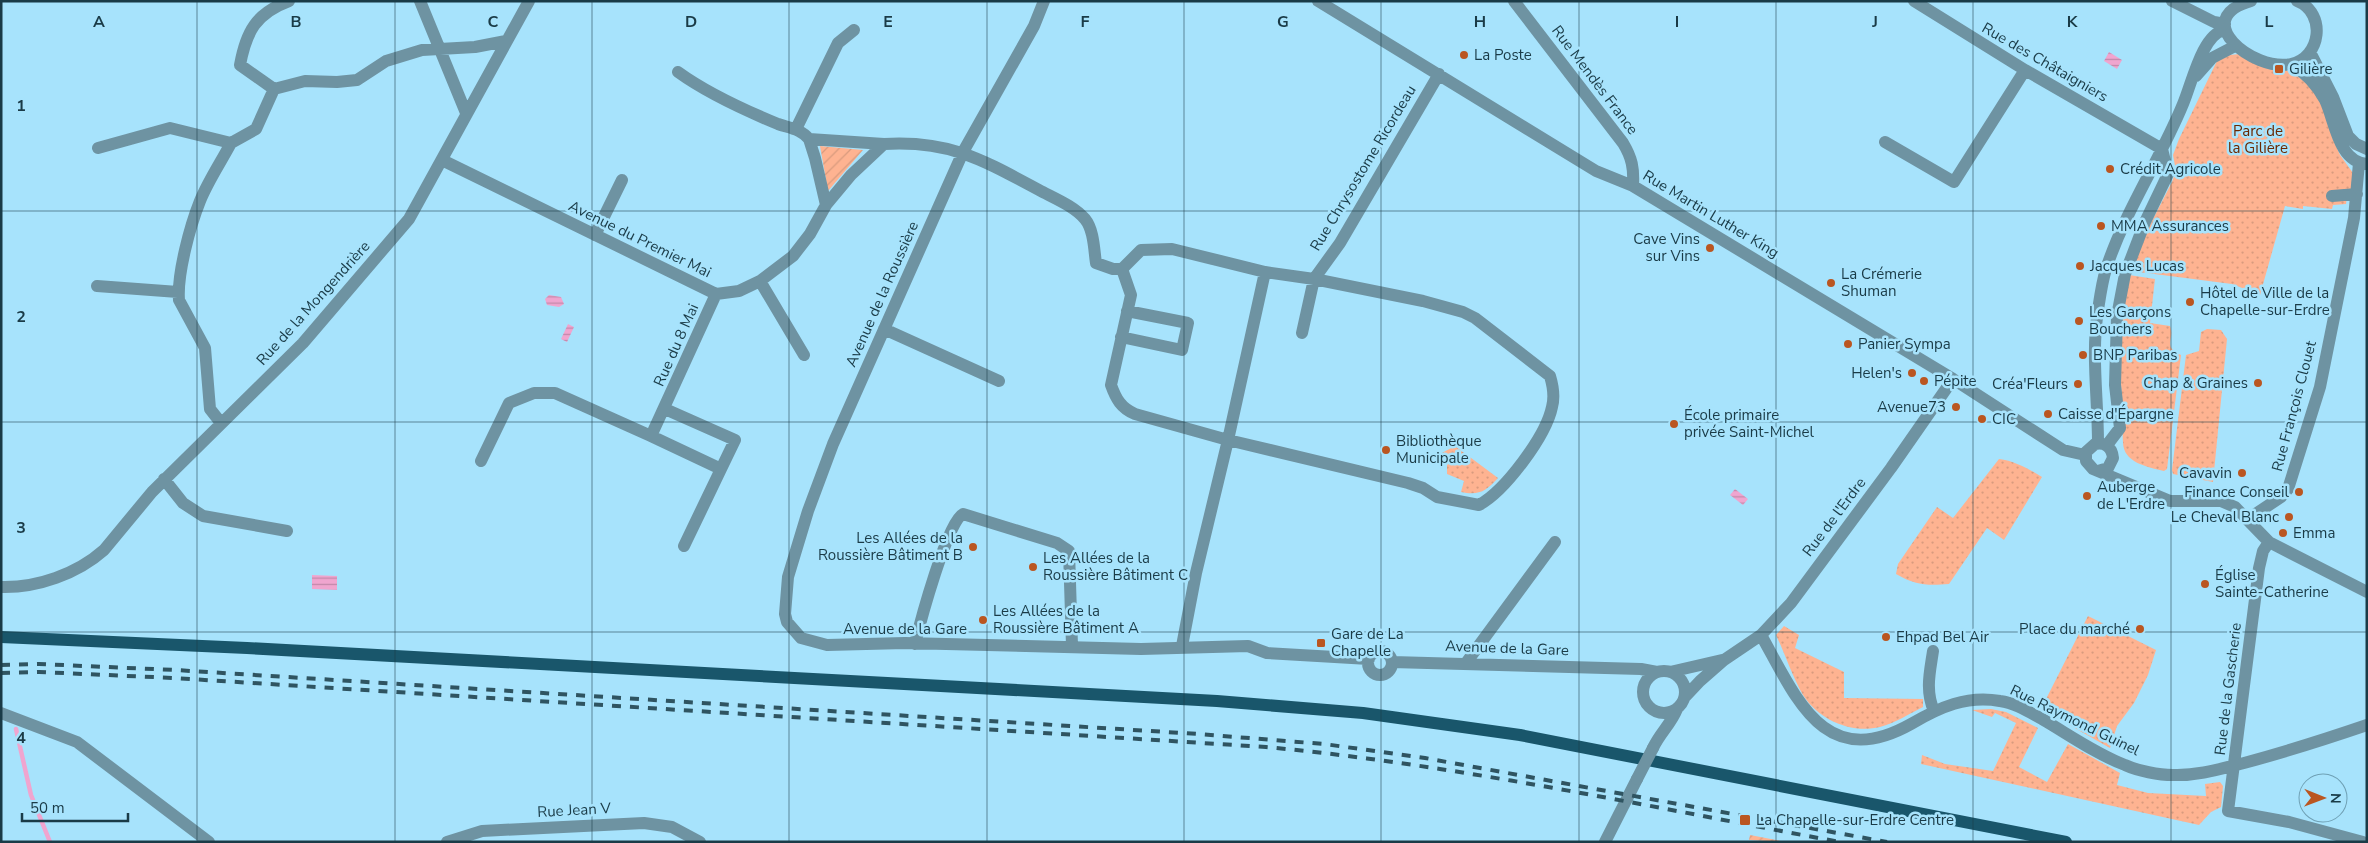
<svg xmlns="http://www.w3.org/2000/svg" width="2368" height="843" viewBox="0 0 2368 843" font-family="'Nunito Sans',sans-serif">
<defs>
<pattern id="park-dots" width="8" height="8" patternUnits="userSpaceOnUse" patternTransform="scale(1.25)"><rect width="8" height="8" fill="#feb391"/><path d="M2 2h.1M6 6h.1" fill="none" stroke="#d99b7e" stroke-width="1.8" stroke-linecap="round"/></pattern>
<pattern id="garden-furrows" width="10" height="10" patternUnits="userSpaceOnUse" patternTransform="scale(1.25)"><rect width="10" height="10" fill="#feb391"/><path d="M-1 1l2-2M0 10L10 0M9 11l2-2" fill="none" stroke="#d99b7e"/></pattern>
<pattern id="water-rules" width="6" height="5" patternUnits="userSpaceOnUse" patternTransform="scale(1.25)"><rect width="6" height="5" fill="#f0a5cf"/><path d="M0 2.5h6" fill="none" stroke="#c288aa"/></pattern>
</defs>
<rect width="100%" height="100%" fill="#a7e3fc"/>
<path fill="url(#park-dots)" d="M2240,54L2268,69L2290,71L2308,84L2323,105L2333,139L2340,155L2353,173L2352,190L2347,196L2346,204L2333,205L2332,209L2303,206V209L2285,206L2260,295L2232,284L2131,271L2150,225L2172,182L2176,171L2173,155L2179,139L2217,61L2230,55Z
M2129,275L2155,279L2150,323L2170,326C2175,340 2162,347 2181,355L2167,469L2164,471C2148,467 2123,463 2123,442C2122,432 2124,424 2122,414L2119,321Z
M2207,329L2221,330L2227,339L2213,482L2173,474L2172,470L2186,355L2199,351L2201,332Z
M1455,446L1498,478C1486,491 1479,496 1461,492L1464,481L1447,474V465L1438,455Z
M1999,459C2015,461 2029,469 2042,477L2004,540L1987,528L1949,584C1927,586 1915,585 1896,574L1898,564L1937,507L1953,518Z
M2088,616L2156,650L2148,675L2134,703L2117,726L2110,748L2041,709Z
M1784,626L1799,635L1795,648L1844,672V698L1923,699V707C1909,714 1895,723 1880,727C1851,734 1819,720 1803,695C1792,676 1785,654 1776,635Z
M1991,709L2006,712L2038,728L2019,767L2047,782L2068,744L2120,773L2117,785L2148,793L2206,796L2205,784L2220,782L2223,786L2221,807L2211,812L2199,825L1921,764L1922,755L1945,764L1993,771L2016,723L1995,713L1992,717L1972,710Z"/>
<path fill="url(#garden-furrows)" d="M820,146L863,150L828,191Z
M1750,835L1786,842L1749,840Z"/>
<path fill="url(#water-rules)" d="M2109,52L2122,60L2117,69L2104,61Z
M549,295L561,297L564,304L559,307L547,305L545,299Z
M568,324L574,327L567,342L561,339Z
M1735,489L1748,499L1743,505L1730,495Z
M312,575L337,576V590L312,589Z"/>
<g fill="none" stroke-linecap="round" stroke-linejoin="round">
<path stroke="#f0a5cf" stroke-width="4.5" d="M16,729L31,795L50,842"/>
<path stroke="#6e93a2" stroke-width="12" d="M420,1L466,113
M1044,1L1034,26L963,152L833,444L808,511L788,577L785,614L787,622L801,638L827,645L905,643L1141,649L1248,646L1267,653L1369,659
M1318,1L1596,171L1633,186L1953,379L2063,450L2085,455
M1514,1L1623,143C1632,158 1634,168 1633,186
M1914,1L2025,70L2162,149
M2172,1L2214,22L2225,24
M2251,1C2188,19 2253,72 2291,64C2321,58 2327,13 2297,1
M2310,52L2333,97L2348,136L2356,144L2367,149
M2291,64C2306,73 2317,85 2325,100C2335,121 2338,162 2367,164
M678,72C707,93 744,110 778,124C789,128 801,129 809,139
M2196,76L2212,58L2235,46
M274,89L240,65C246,32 256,13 289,1
M796,129L838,43L854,30
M1885,142L1954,182L2025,70
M231,143L256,129L274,89L305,81L337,82L357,80L386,61L422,50L475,47L506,41
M98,148L170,128L231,143
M442,160L716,294L739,291L760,281L793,256L810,234L826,205L851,175L884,144C950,140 983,160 1039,190C1054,198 1074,206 1085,219C1094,230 1094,250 1096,263L1113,269H1122L1141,250L1172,249L1265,272L1314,279L1423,301L1463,312L1475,318L1550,376C1553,386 1555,396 1552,407C1546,436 1505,491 1479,505L1437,497L1423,488L1408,483L1228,440L1196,573L1182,646
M2332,196L2357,194
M826,205L815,158L809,139L884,144
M595,235L622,180
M1122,269L1131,295L1111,385C1116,399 1121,408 1135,414L1228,440L1265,272
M760,281L804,355
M97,286L178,292
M884,329L999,381
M1302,333L1314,279L1340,243L1439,74
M1121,337L1182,350L1188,323L1127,311
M665,409L735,440L721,469L651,436L716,294
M221,423L210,409L205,348L179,300C177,274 190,226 200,201C208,181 221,162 231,143
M2098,443C2098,398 2091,354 2098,310C2100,297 2102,282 2106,269C2125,211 2160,160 2183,104C2192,83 2202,35 2224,30
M2107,445L2120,428L2115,385L2117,316L2125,274L2145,222L2168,174L2162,149
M481,461L509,403L534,393H555L651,436
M2098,471L2108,468L2113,458C2112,447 2105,442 2095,444L2086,452V461L2093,469L2170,501H2221L2235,507L2269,542L2367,592
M164,479L183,503L203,516L287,531
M2248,519L2281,497L2288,489L2320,387L2354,218L2359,163
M2269,542L2263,551L2259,568L2228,811L2289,822L2363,842
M684,546L721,469
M1,587C37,588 77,574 104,550L152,492L303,343L409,219L529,1
M1761,635C1796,697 1824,773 1911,724C1940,707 1967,695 2000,701C2015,703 2029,712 2042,719C2068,734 2096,754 2125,765C2138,771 2159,775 2173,775C2197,776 2220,769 2244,763C2285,752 2326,739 2367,725
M915,644C920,623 947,522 963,514L1057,543L1069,551L1072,646
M1368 663a12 12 0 1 1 24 0a12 12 0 1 1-24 0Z
M1933,651C1930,672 1925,690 1934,711
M1392,662L1641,669L1657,672
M1466,663L1555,542
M1643 692a21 21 0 1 1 42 0a21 21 0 1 1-42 0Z
M1670,672L1722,660
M1684,698L1700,681L1724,660L1761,635L1791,603L1891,468L1953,379
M1,713L77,742L209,842
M1653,748C1660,733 1671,724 1677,709
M447,842L482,831L644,823L672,827L700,842
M1605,842L1637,779"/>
<path stroke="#19566b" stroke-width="12" d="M1,637L247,648L1217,701L1363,713L1520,735L2066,842"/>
<path stroke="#2f5461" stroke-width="4" stroke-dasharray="9 9" stroke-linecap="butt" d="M1,665L39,664L175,670L1198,734L1324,744L1425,758L1887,842
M1,673L39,672L174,678L1266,747C1459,765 1650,807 1840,842"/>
<path stroke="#6e93a2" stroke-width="12" d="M1637,779L1653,748"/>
</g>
<path fill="none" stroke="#1a3b47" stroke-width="1" stroke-opacity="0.55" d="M197,1V842M395,1V842M592,1V842M789,1V842M987,1V842M1184,1V842M1381,1V842M1579,1V842M1776,1V842M1973,1V842M2171,1V842M1,211H2367M1,422H2367M1,632H2367"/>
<g fill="#ba5621" stroke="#a7e3fc" stroke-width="2">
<circle cx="1464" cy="55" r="5"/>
<rect x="2274" y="64" width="10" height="10" rx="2.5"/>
<circle cx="2110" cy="169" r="5"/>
<circle cx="2101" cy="226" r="5"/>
<circle cx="1710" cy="248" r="5"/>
<circle cx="2080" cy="266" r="5"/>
<circle cx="1831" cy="283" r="5"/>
<circle cx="2190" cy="302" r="5"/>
<circle cx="2079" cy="321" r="5"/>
<circle cx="1848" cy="344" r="5"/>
<circle cx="2083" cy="355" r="5"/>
<circle cx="1912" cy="373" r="5"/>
<circle cx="1924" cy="381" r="5"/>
<circle cx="2258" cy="383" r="5"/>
<circle cx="2078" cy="384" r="5"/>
<circle cx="1956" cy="407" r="5"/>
<circle cx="2048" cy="414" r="5"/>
<circle cx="1982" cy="419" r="5"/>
<circle cx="1674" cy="424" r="5"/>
<circle cx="1386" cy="450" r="5"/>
<circle cx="2242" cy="473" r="5"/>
<circle cx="2299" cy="492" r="5"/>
<circle cx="2087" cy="496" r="5"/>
<circle cx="2289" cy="517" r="5"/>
<circle cx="2283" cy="533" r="5"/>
<circle cx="973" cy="547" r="5"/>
<circle cx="1033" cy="567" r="5"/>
<circle cx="2205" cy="584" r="5"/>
<circle cx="983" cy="620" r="5"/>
<circle cx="2140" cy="629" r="5"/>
<circle cx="1886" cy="637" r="5"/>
<rect x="1316" y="638" width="10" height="10" rx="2.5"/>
<rect x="1739" y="814" width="12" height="12" rx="2.5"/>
</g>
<g text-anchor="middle" stroke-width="5" stroke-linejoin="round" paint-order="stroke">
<g font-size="15" fill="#1a3b47" stroke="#a7e3fc" text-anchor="start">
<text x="1474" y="60">La Poste</text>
<text x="2289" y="74">Gilière</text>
<text x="2120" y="174">Crédit Agricole</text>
<text x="2111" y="231">MMA Assurances</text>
<text x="1700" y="244" text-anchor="end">Cave Vins<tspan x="1700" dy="17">sur Vins</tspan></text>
<text x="2090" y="271">Jacques Lucas</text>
<text x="1841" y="279">La Crémerie<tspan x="1841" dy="17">Shuman</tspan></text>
<text x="2200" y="298">Hôtel de Ville de la<tspan x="2200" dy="17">Chapelle-sur-Erdre</tspan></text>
<text x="2089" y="317">Les Garçons<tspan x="2089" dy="17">Bouchers</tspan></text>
<text x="1858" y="349">Panier Sympa</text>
<text x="2093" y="360">BNP Paribas</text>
<text x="1902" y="378" text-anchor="end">Helen's</text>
<text x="1934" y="386">Pépite</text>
<text x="2248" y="388" text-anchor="end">Chap &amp; Graines</text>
<text x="2068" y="389" text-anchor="end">Créa'Fleurs</text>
<text x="1946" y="412" text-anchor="end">Avenue73</text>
<text x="2058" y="419">Caisse d'Épargne</text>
<text x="1684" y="420">École primaire<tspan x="1684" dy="17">privée Saint-Michel</tspan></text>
<text x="1992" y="424">CIC</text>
<text x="1396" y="446">Bibliothèque<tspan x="1396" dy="17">Municipale</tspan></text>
<text x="2232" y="478" text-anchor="end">Cavavin</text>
<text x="2097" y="492">Auberge<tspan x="2097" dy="17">de L'Erdre</tspan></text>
<text x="2289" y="497" text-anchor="end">Finance Conseil</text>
<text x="2279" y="522" text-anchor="end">Le Cheval Blanc</text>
<text x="2293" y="538">Emma</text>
<text x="963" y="543" text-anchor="end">Les Allées de la<tspan x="963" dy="17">Roussière Bâtiment B</tspan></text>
<text x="1043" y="563">Les Allées de la<tspan x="1043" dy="17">Roussière Bâtiment C</tspan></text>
<text x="2215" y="580">Église<tspan x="2215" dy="17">Sainte-Catherine</tspan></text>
<text x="993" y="616">Les Allées de la<tspan x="993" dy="17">Roussière Bâtiment A</tspan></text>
<text x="2130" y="634" text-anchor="end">Place du marché</text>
<text x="1331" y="639">Gare de La<tspan x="1331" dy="17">Chapelle</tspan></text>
<text x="1896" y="642">Ehpad Bel Air</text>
<text x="1756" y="825">La Chapelle-sur-Erdre Centre</text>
</g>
<g font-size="15" fill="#1a3b47" stroke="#a7e3fc">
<text transform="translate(2045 62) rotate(30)" y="5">Rue des Châtaigniers</text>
<text transform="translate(1595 80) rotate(53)" y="5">Rue Mendès France</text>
<text transform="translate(1363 168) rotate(-59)" y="5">Rue Chrysostome Ricordeau</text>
<text transform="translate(1711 214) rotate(31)" y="5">Rue Martin Luther King</text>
<text transform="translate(640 239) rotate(26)" y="5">Avenue du Premier Mai</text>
<text transform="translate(882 294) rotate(-66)" y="5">Avenue de la Roussière</text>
<text transform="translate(313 303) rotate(-48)" y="5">Rue de la Mongendrière</text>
<text transform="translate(676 345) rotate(-66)" y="5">Rue du 8 Mai</text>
<text transform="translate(2294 406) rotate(-75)" y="5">Rue François Clouet</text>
<text transform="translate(1834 517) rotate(-53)" y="5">Rue de l'Erdre</text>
<text x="905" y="634">Avenue de la Gare</text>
<text transform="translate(1507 648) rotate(2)" y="5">Avenue de la Gare</text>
<text transform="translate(2228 689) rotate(-83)" y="5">Rue de la Gascherie</text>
<text transform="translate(2075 720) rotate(26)" y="5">Rue Raymond Guinel</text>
<text transform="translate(574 810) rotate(-3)" y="5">Rue Jean V</text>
</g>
<g font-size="15" fill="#6a2800" stroke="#a7e3fc">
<text x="2258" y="136">Parc de<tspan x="2258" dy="17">la Gilière</tspan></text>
</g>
</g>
<g font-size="16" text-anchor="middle" font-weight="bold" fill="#1a3b47" stroke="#a7e3fc" stroke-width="5" stroke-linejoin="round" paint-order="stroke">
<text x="99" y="27">A</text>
<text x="296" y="27">B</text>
<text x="493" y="27">C</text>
<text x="691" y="27">D</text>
<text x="888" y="27">E</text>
<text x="1085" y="27">F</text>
<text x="1283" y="27">G</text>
<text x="1480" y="27">H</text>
<text x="1677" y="27">I</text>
<text x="1875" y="27">J</text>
<text x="2072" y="27">K</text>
<text x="2269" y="27">L</text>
<text x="21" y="111">1</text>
<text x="21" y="322">2</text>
<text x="21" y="533">3</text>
<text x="21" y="743">4</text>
</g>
<rect width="2368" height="843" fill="none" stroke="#1a3b47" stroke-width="5"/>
<g transform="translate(2323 798) rotate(91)"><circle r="24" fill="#a7e3fc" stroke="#6fa0b4"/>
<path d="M0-4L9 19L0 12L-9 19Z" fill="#ba5621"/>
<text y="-8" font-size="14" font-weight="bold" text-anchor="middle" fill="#1a3b47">N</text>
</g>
<path d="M22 813v8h106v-8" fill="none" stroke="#1a3b47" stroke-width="2.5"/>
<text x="30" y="813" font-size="15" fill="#1a3b47" stroke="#a7e3fc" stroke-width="4" paint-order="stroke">50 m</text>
</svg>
